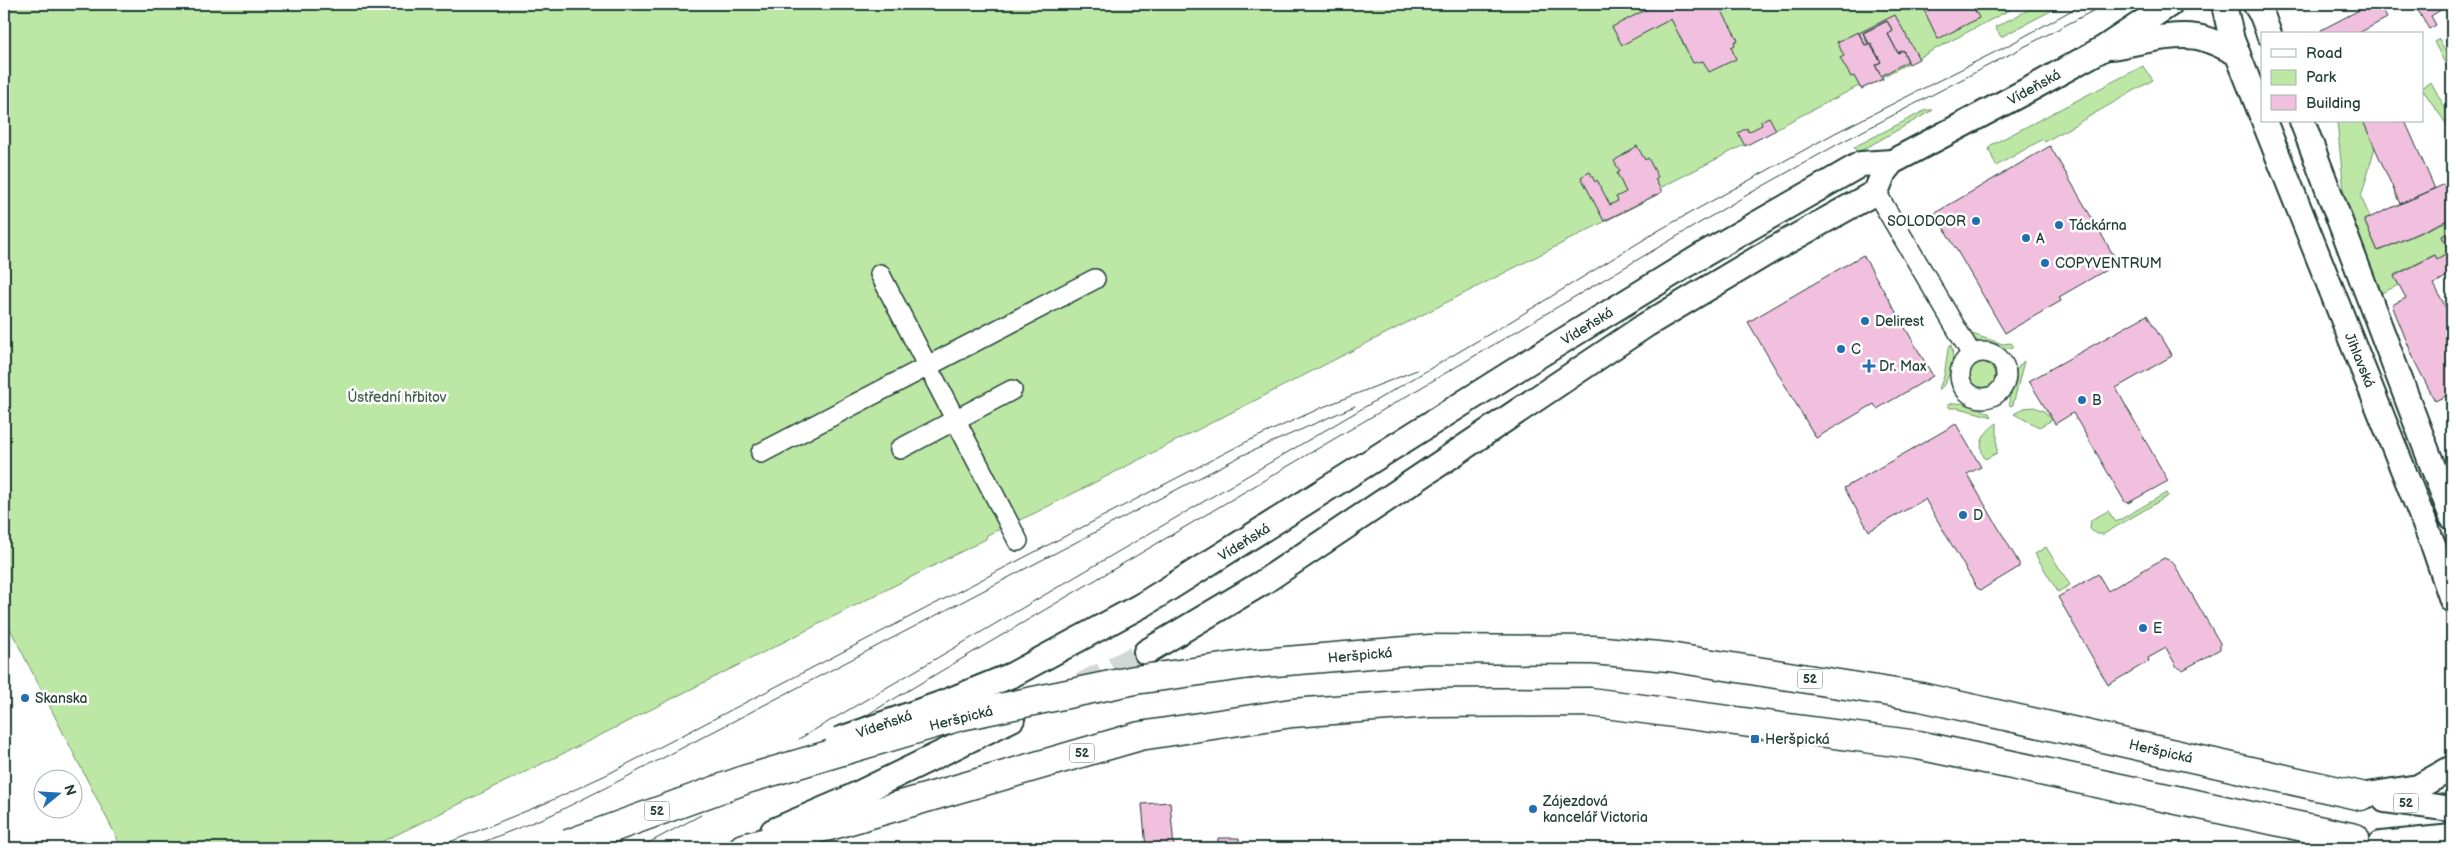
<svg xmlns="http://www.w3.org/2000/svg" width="2456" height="852" viewBox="0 0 2456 852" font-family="'Balsamiq Sans',sans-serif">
<rect width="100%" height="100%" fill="#fff"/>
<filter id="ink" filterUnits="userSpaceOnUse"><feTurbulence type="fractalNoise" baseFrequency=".02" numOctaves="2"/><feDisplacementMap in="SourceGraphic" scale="10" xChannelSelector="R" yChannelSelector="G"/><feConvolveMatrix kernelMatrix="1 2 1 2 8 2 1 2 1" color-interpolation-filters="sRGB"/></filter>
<g filter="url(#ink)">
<path fill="#bce7a4" stroke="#6e926c" d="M4,4H2021L1882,77L1883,79L1861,89L1859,86L1660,188L1662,192L1641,203L1035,513L987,535L986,539L597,737L369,848H122L4,617Z
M2040,4H2064L2001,37L1995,27Z
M2439,39L2452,63V77L2434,42Z
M2143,66L2153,80L2048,140L2045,142L2043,139L1996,166L1989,149L1991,145Z
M2431,82L2452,121V132L2422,89V87Z
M1926,110H1933L1857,153L1854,147Z
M2337,121H2363L2375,147L2361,197L2370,217L2364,220L2378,251L2452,219V231L2442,236L2449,252L2437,259L2434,255L2394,275L2399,285L2381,293L2345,202Z
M1972,334L2003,344L2011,343L2014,347C2004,351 1976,344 1970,335Z
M1951,345C1956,358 1949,383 1938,391L1944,376L1948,349Z
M2024,361L2013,405L2010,406C2007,394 2014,368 2024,361Z
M1967 376a14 14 0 1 1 28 0a14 14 0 1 1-28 0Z
M1953,403C1963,402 1987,409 1993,417L1959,408H1950L1947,405Z
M2034,407L2044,411L2052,420L2039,427L2014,414L2024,408Z
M1997,423V453L1985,459C1976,444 1984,432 1997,423Z
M2166,493L2168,496L2104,534H2096L2090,529L2091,520L2108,511L2116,522Z
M2046,547L2070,585L2058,592L2035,554Z"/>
<path fill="#f2c0df" stroke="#1f3d34" d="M1657,4H1718L1738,40L1734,42L1735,45L1731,47L1736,59L1709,72L1703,61L1693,63L1671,19L1622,45L1612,27Z
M1932,4H1972L1979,18L1938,39L1923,8Z
M2371,4H2379L2387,18L2357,34H2322L2321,30Z
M2414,4H2448L2449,5L2431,16L2436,25L2429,29Z
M1895,15L1919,59L1909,64L1903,50L1898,53L1888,34L1893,31L1887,21L1863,33L1868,44L1865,45L1859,33Z
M1887,21L1893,31L1888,34L1898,53L1903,50L1908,61L1881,76L1875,65L1881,62L1863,33Z
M1858,32L1865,45L1871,43L1881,62L1875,65L1883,79L1861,89L1854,76L1851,77L1840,58L1844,56L1837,42Z
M1769,117L1776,130L1745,146L1738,133L1747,128L1748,132L1762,125L1761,121Z
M2363,121H2405L2435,189L2400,204Z
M1637,146L1645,160L1648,158L1658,177L1655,179L1662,192L1604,221L1581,177L1590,172L1595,182L1597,180L1610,205L1618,201L1616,197L1626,192L1617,173L1620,172L1614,161Z
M2050,146L2118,263L2059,297L2061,301L2005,333L1935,213Z
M2452,181V218L2378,251L2364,220Z
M2452,231V256L2451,257L2442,236Z
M2447,253L2452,260V273L2434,284L2452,320V399L2450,394L2435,401L2415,362L2392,305L2406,298L2394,276L2435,255L2437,259Z
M1863,255L1933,376L1877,409L1874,404L1816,438L1748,322Z
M2147,315L2172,356L2116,388L2168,481L2128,503L2125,502L2073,413L2055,424L2029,381Z
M1956,424L1981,467L1967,474L2019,563V567L1981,590L1977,588L1925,499L1869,531L1844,488Z
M2164,558L2173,562L2220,643V649L2183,670L2177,667L2166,648L2148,658L2149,661L2108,685L2058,597L2098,574L2108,591Z
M1170,802L1174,848H1146L1142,804Z
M1218,838H1239V848H1218Z"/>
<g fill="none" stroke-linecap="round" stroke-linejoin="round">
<path stroke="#d2d8d6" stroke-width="24" stroke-dasharray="24 12" stroke-linecap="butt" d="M1081,685L1146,652"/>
<defs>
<path id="minor" d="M1876,192L1972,355
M880,274L931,373
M1960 375a23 23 0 1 1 46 0a23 23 0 1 1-46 0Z
M935,380L1018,541
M900,449L1012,390
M761,453L1095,279"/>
<path id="major" d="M2224,4L2232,40L2262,116
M2255,4L2262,15L2269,34
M2111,47C2138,43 2170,33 2197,37C2212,40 2225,47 2238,54
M2264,121L2434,547L2452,600
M2302,121L2452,517
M1144,604L1530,361L1706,253L1861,164L1892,162L2032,88L2104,48L2170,4
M1146,652L1262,583L1646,325L1772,250L1876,192L1884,172L1892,162
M2361,796L2418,787L2452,768
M2385,800L2452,809
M773,831L843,801L1012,719
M2381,844L2452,837"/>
<path id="highway" d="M1251,664L1430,649L1593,650L1669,657L1921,697L2361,796
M743,848L829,826L1140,736L1292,713L1430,703L1590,702L1918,745L2355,838"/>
</defs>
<use href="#minor" stroke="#1f3d34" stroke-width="22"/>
<use href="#major" stroke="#1f3d34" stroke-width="28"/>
<use href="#highway" stroke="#1f3d34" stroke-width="31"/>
<use href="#minor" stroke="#fff" stroke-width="19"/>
<use href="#major" stroke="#fff" stroke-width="24"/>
<use href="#highway" stroke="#fff" stroke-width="28"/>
<path stroke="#1f3d34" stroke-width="1" d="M860,719L1747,195L1840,143L2106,4
M799,739L1513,320L1661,229L1835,133L2007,46L2083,4
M435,848L546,803L608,774L1246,442L1323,407L1417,370
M468,848L551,815L613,784L1243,455L1355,406
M610,848L617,845
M639,848L701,815"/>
<defs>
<path id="major-bridge" d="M838,740L943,703L1012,675L1144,604"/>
<path id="highway-bridge" d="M568,844L747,779L961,716L1135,680L1251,664"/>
</defs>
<use href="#major-bridge" stroke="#1f3d34" stroke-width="28" stroke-linecap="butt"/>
<use href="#highway-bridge" stroke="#1f3d34" stroke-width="31" stroke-linecap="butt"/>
<use href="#major-bridge" stroke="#fff" stroke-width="24"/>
<use href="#highway-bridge" stroke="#fff" stroke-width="28"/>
</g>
</g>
<g fill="#1f6fb2" stroke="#fff" stroke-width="2">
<circle cx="1976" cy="221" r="5"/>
<circle cx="2059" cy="225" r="5"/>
<circle cx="2026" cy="238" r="5"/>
<circle cx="2045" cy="263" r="5"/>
<circle cx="1865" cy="321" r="5"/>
<circle cx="1841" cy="349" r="5"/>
<path d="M1866.5 358.5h5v5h5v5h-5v5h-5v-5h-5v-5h5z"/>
<circle cx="2082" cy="400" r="5"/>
<circle cx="1963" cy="515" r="5"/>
<circle cx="2143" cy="628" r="5"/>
<circle cx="25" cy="698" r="5"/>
<rect x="1750" y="734" width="10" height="10" rx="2.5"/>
<circle cx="1533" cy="809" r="5"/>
</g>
<g text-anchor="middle" stroke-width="5" stroke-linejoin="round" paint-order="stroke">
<g fill="#fff" stroke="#627771" stroke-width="1">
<rect x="1797.5" y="669.5" width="25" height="19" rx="4"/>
<rect x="1069.5" y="743.5" width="25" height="19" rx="4"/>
<rect x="2393.5" y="793.5" width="25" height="19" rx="4"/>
<rect x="644.5" y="801.5" width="25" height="19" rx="4"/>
</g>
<g font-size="12" font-weight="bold" fill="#1f3d34">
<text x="1810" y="683">52</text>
<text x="1082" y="757">52</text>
<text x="2406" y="807">52</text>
<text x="657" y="815">52</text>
</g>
<g font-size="14" fill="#1f3d34" stroke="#fff">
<text transform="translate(2034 87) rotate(-29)" y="5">Vídeňská</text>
<text transform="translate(1587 326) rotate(-32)" y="5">Vídeňská</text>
<text transform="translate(2360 360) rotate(68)" y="5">Jihlavská</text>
<text transform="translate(1244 542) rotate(-32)" y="5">Vídeňská</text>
<text transform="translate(1360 655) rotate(-5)" y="5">Heršpická</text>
<text transform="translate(961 718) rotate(-14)" y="5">Heršpická</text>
<text transform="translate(884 724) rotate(-19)" y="5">Vídeňská</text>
<text transform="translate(2161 751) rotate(13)" y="5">Heršpická</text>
</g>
<g font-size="14" fill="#1f3d34" stroke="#fff" text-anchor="start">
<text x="1966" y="226" text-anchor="end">SOLODOOR</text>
<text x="2069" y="230">Táckárna</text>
<text x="2036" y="243">A</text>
<text x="2055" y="268">COPYVENTRUM</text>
<text x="1875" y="326">Delirest</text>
<text x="1851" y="354">C</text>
<text x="1879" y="371">Dr. Max</text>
<text x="2092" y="405">B</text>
<text x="1973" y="520">D</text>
<text x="2153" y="633">E</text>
<text x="35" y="703">Skanska</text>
<text x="1765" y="744">Heršpická</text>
<text x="1543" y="806">Zájezdová<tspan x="1543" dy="16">kancelář Victoria</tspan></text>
</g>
<g font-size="14" fill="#3e5f4a" stroke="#fff">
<text x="397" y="402">Ústřední hřbitov</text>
</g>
</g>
<rect width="2456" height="852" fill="none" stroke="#fff" stroke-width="20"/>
<rect x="10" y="10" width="2436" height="832" fill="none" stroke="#1f3d34" stroke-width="2" filter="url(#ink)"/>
<rect x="2261" y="32" width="162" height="90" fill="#ffffff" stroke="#a5b1ae"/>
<rect x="2271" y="49" width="25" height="8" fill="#ffffff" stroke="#a5b1ae"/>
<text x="2306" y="58" font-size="15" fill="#1f3d34">Road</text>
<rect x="2271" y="70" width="25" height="15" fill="#bce7a4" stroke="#a5b1ae"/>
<text x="2306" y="82" font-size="15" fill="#1f3d34">Park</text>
<rect x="2271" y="95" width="25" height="15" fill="#f2c0df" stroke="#a5b1ae"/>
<text x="2306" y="108" font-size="15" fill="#1f3d34">Building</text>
<g transform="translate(58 794) rotate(72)"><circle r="24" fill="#ffffff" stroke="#a5b1ae"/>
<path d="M0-4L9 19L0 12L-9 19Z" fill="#1f6fb2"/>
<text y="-8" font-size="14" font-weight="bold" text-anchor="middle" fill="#1f3d34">N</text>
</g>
</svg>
